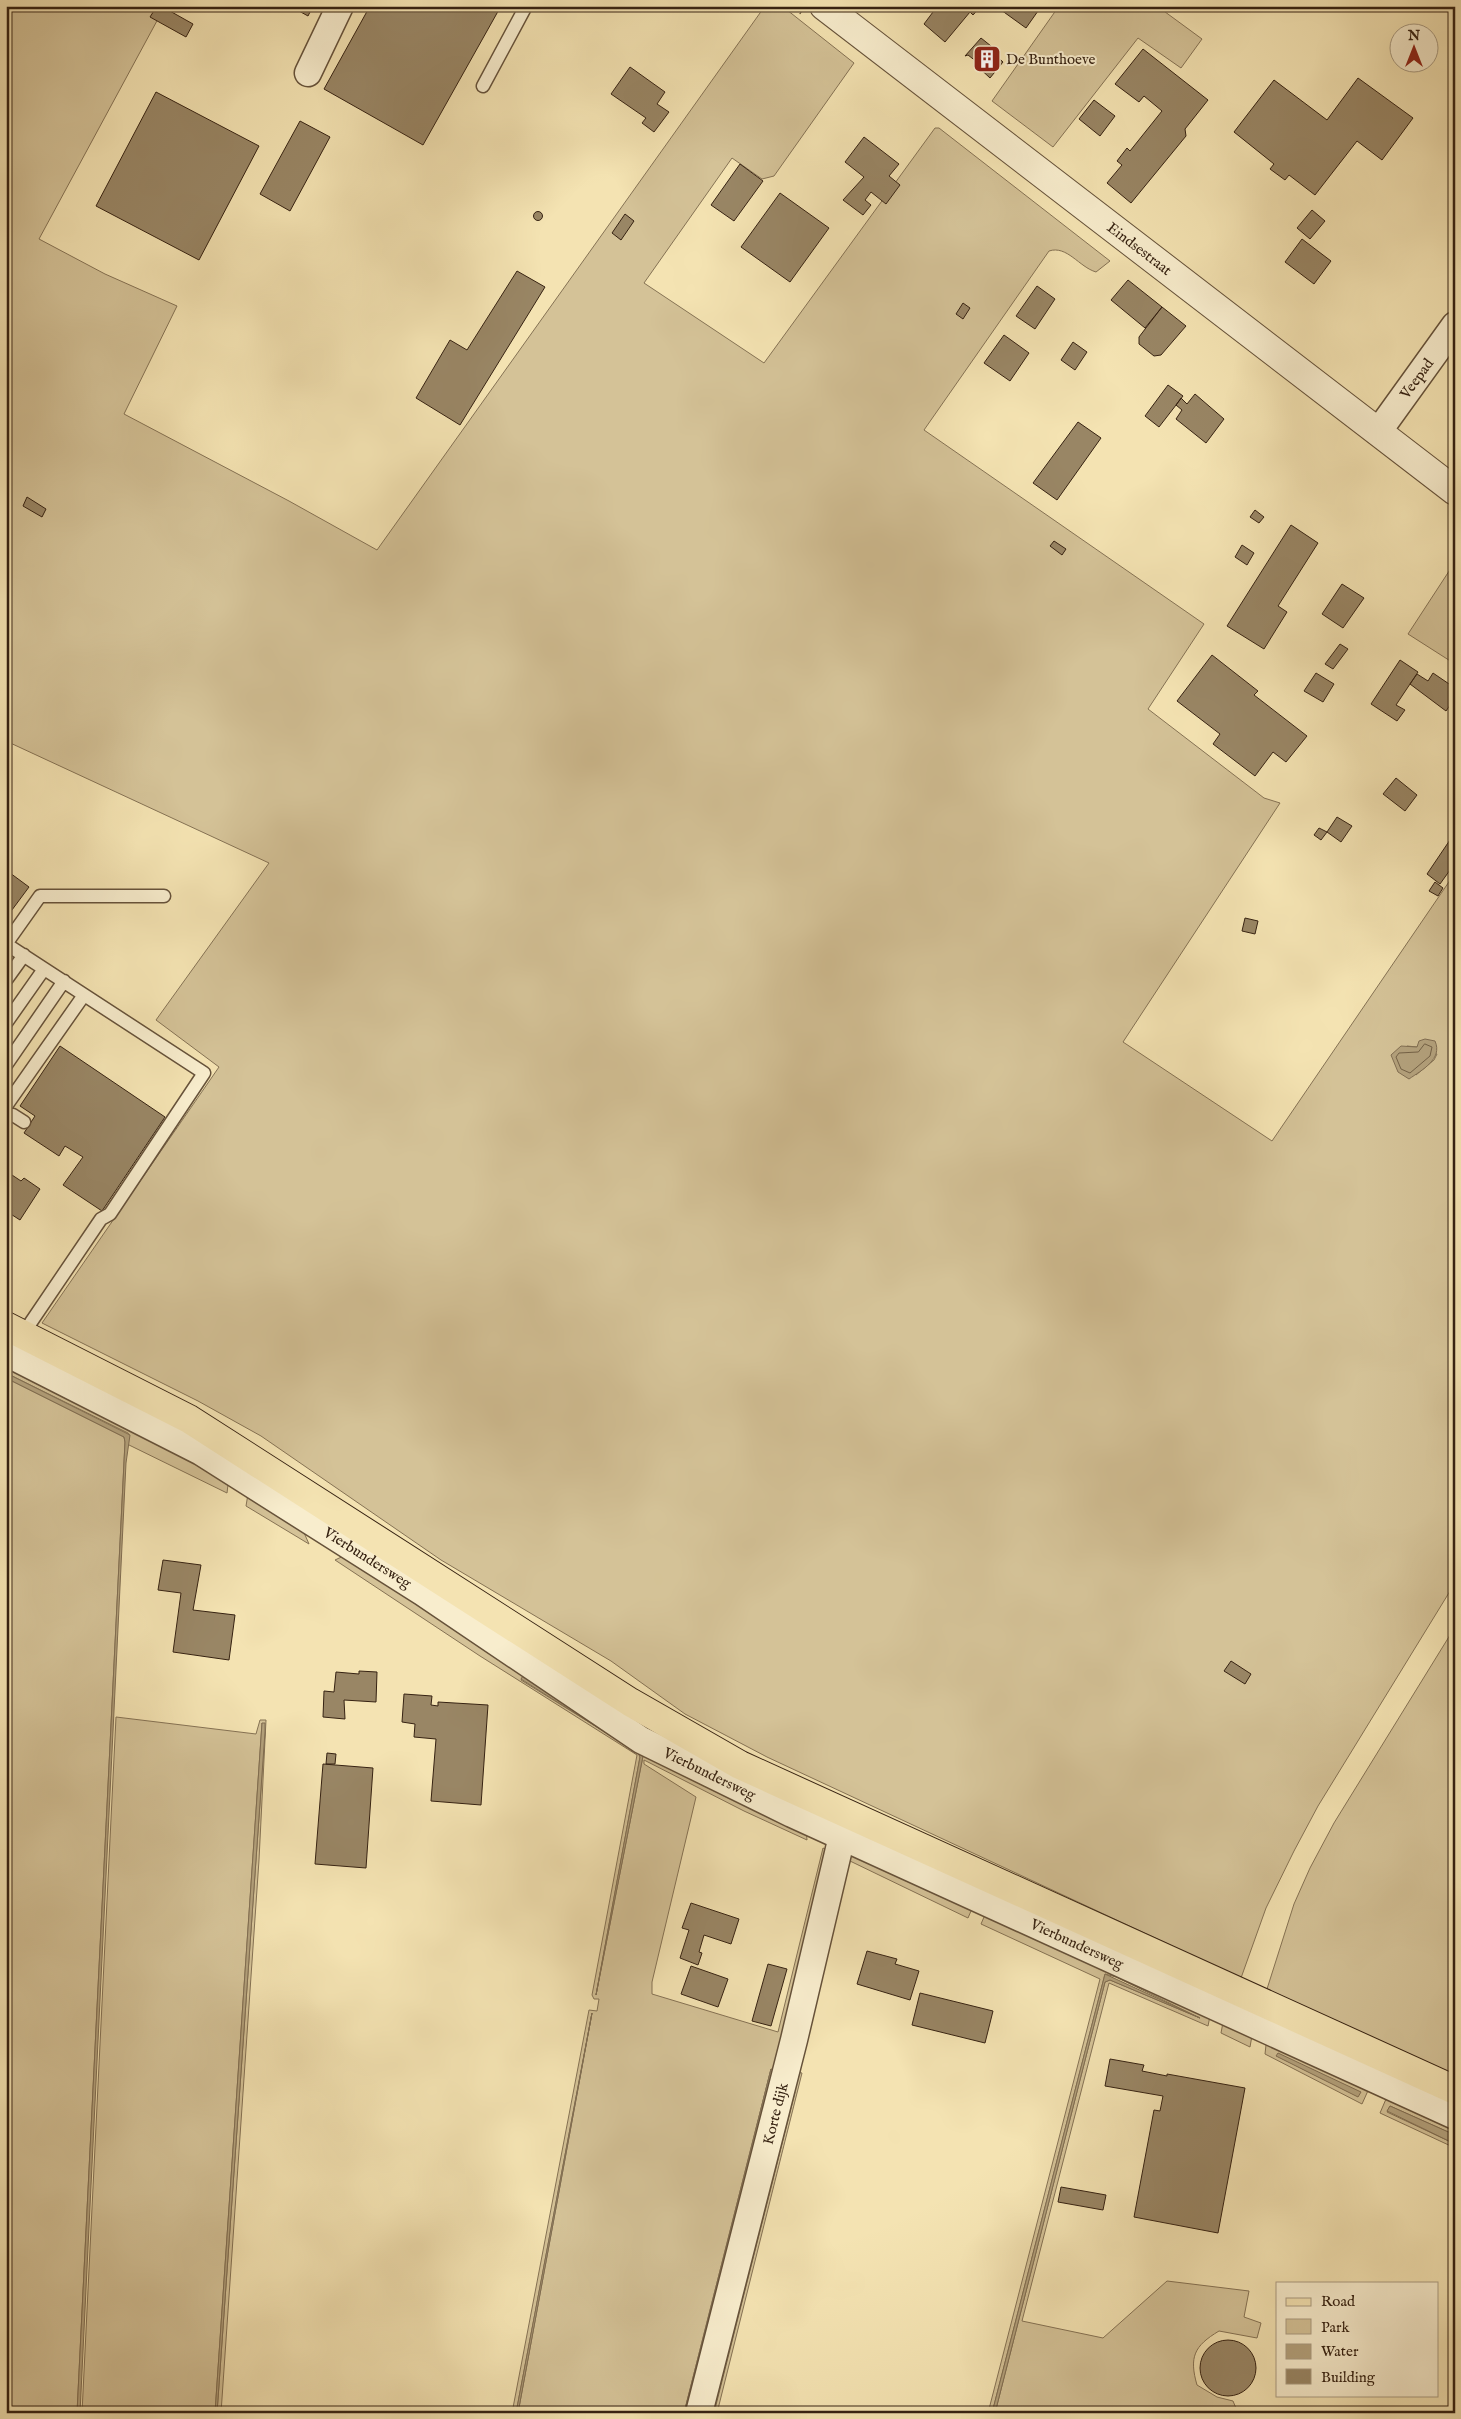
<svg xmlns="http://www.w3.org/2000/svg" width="1461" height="2419" viewBox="0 0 1461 2419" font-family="'IM FELL English',serif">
<rect width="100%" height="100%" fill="#f4e3b2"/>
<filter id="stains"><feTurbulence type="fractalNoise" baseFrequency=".004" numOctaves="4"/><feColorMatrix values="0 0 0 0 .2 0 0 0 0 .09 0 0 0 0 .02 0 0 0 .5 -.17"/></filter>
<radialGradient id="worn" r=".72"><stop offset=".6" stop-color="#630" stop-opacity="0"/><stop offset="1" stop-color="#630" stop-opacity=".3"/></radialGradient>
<path fill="#d4c297" stroke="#857254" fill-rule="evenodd" d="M6,6H165L39,239L105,274L177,306L124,414L289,501L377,550L765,6H782L854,63L774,176L762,179L732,158L644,283L764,363L935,128H939L1110,261L1096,272C1079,267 1067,245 1049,251L924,430L1204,624L1148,709L1264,798L1280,803L1123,1042L1272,1141L1455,873V1583L1318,1806L1294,1851L1266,1908L1241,1978L767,1757L685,1714L611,1661L441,1560L261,1436L198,1401L42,1323L219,1067L156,1020L269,863L6,741ZM1407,1046L1417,1047L1437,1054L1434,1060L1416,1075Z
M1059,6H1157L1202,39L1181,68L1138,38L1053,147L992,101Z
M1455,562V664L1408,634Z
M6,1360L229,1476L227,1493L127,1444L129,1435L128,1433L6,1373Z
M6,1378L124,1437L125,1442L77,2413H6Z
M249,1488L298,1519L309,1544L246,1506Z
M350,1553L806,1827L807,1840L744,1811L644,1760V1764L696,1797L652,1982V1994L778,2032L823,1848L832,1852L693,2413H686L771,2069L684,2413H518L592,2013L516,2413H512L589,2010L597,2011L599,1999H594L592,1995L637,1755L480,1656L335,1560ZM523,1676L639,1750L643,1756L596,1995L640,1757L639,1753L521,1680Z
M1455,1627V2077L1267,1989L1294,1904L1310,1868L1334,1823Z
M116,1717L256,1734L260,1720H266L259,1860L221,2413H217L265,1732L262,1723L215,2413H82Z
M845,1845L974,1904L968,1918L850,1861L797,2072L802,2073L717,2413H714L795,2092H787Z
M987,1910L1211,2011L1208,2026L1109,1983L1022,2321L1103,2338L1167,2281L1249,2291L1244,2317L1261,2323L1257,2338L1219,2331C1194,2346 1189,2357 1197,2385L1217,2397L1233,2401L1238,2413H995L1105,1982L1110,1980L1200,2018L1116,1977L1105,1974L992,2413H988L1100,1979L981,1924Z
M1224,2017L1253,2030L1250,2047L1221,2033Z
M1267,2036L1371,2084L1362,2104L1265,2054Z
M1389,2092L1455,2122V2135L1390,2106L1387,2112L1455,2144V2148L1380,2113Z"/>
<path fill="#b3a17c" stroke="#816e52" d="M1425,1039L1435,1041C1443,1059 1422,1070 1409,1079L1398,1072L1391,1055L1401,1046L1417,1047L1419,1041Z
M6,1373L130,1435L126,1463L80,2413H77L125,1442L124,1437L6,1378Z
M523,1676L639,1750L643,1756L596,1995L640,1757L638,1753L521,1679Z
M262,1723H265V1732L217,2413H215Z
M1105,1974L1200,2018L1110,1980L1105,1982L995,2413H992Z
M592,2013L528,2359L518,2413H516Z
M1278,2053L1361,2092L1358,2097L1276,2056Z
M771,2069L775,2070L684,2413Z
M1390,2106L1455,2135V2144L1387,2111Z"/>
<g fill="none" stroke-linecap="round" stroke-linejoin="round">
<path stroke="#746247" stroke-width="1" d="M1425,1044L1432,1047L1430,1056L1410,1073L1401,1069L1396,1057L1399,1053L1418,1052Z"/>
</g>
<path fill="#998665" stroke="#362212" d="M157,6H161L193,24L186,37L150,17Z
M290,6H313L308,16Z
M370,6H501L423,145L324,89Z
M926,6H981L973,15L970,12L945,42L924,24L933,12Z
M1004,6H1031L1038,11L1026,28L1001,10Z
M981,38L996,50L994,54L1003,62L990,78L975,64L977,62L968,55L965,56Z
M1143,49L1208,100L1185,129L1186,136L1131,203L1107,183L1122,165L1117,161L1127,148L1130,151L1162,111L1144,96L1139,102L1115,84Z
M630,67L665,92L657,104L669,112L654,132L642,123L646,118L611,94Z
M1358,78L1413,118L1382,160L1357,141L1315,195L1289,175L1285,180L1270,169L1274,164L1234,132L1274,80L1327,120Z
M156,92L259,146L199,260L96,206Z
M1094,100L1115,116L1100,136L1079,119Z
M300,121L330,137L290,211L260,194Z
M864,137L899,164L889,176L900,185L886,204L871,192L865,200L871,205L863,215L843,200L864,177L845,162Z
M740,164L763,181L734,221L711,205Z
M780,193L829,228L790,282L741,247Z
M1312,210L1325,221L1310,239L1297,228Z
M533.5 216a4.5 4.5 0 1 1 9 0a4.5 4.5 0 1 1-9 0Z
M625,214L634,221L621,240L612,233Z
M1302,239L1331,261L1314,284L1285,262Z
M517,271L545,287L460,425L416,398L450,340L467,350Z
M1128,280L1162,307L1145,328L1111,300Z
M1037,286L1055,299L1035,329L1016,316Z
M963,303L970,308L963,319L956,314Z
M1162,307L1186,326L1161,355L1154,356L1139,344V337Z
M1004,335L1029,353L1010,381L984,363Z
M1073,342L1087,352L1075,370L1061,360Z
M1168,385L1183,396L1159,427L1145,416Z
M1195,394L1224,419L1206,443L1176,419L1182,410L1176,405L1181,398L1187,404Z
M1078,422L1101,438L1057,500L1033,483Z
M27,497L46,509L42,517L23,506Z
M1255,510L1264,517L1259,523L1250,517Z
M1291,525L1318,543L1278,606L1287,612L1264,649L1227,626Z
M1054,541L1066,549L1062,555L1050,546Z
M1242,545L1254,553L1247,565L1235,557Z
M1342,584L1364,598L1343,628L1322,614Z
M1340,644L1348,649L1333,669L1325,664Z
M1212,655L1258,691L1254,695L1307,736L1286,762L1273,752L1255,776L1213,744L1220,734L1177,701Z
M1400,660L1418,672L1396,705L1405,710L1397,721L1371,704Z
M1316,673L1334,684L1323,702L1304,691Z
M1433,673L1455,688V698L1446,711L1410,684L1417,674L1428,681Z
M1396,778L1417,795L1405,811L1383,794Z
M1337,817L1352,826L1341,842L1327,832Z
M1319,828L1327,832L1321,840L1314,835Z
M1454,834L1455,863L1440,884L1427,874Z
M6,870L29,887L6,918Z
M1435,882L1443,888L1438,896L1429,891Z
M1245,918L1258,921L1255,934L1242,931Z
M60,1046L165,1117L102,1211L63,1185L83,1157L65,1146L59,1156L24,1133L35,1116L20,1106Z
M6,1171L21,1181L24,1178L40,1189L20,1220L6,1211L8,1207L6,1206Z
M163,1560L201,1565L193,1610L235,1615L229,1660L173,1652L181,1593L158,1590Z
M1231,1661L1251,1674L1245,1684L1224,1671Z
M359,1671L377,1672L376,1702L344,1700L345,1719L323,1717L324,1691L334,1692L336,1672L359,1674Z
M404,1694L432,1696L431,1705L438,1706V1702L488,1705L481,1805L431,1801L436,1739L414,1737L415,1724L402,1722Z
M327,1753L336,1754L335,1764H326Z
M323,1764L373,1768L366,1868L315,1864Z
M691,1903L739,1919L731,1944L704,1935L699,1952L702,1953L698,1965L680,1958L689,1930L682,1928Z
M867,1951L897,1959L895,1964L919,1971L910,2000L857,1984Z
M768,1964L787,1969L771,2026L752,2021Z
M691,1966L728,1979L718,2007L681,1994Z
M920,1993L993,2011L985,2043L912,2025Z
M1110,2059L1144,2065L1142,2071L1167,2076V2074L1245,2088L1218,2233L1134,2217L1154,2110L1160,2111L1163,2096L1105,2086Z
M1061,2187L1106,2195L1103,2210L1058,2202Z
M1200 2368a28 28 0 1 1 56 0a28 28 0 1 1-56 0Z"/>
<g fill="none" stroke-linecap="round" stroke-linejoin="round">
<defs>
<path id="service" d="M483,86L526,6
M6,944L204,1073L110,1214L101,1219L23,1334
M6,944L40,896H164
M6,980L24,955
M6,1023L44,969
M6,1065L64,981
M6,1106L84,995
M6,1115H13L24,1122"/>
<g id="minor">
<path d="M308,73L340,6"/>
<path id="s1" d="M1378,432L1455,325"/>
<path id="s2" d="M6,1353L201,1452L422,1592L641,1740L792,1814L1455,2116"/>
<path id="s3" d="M699,2413L794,2040L842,1836L848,1821"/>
</g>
<g id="tertiary">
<path id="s4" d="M824,6L1455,491"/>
</g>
<path id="primary" d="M6,1326L189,1419L630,1702L740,1765L1455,2090"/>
</defs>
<use href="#service" stroke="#66523a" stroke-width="15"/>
<use href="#minor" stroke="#66523a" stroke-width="29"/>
<use href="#tertiary" stroke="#66523a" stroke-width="30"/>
<use href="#primary" stroke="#362212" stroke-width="30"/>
<path stroke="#362212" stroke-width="3" stroke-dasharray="1 2.5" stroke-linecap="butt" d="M792,6L801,13"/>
<use href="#service" stroke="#f8edcd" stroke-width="12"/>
<use href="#minor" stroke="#f8edcd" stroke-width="26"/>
<use href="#tertiary" stroke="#f8edcd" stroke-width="28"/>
<use href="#primary" stroke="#f4e3b2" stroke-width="28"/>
</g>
<defs>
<symbol id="building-square" viewBox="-11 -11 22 22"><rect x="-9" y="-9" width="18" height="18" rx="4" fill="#8f2418" stroke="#f8edcd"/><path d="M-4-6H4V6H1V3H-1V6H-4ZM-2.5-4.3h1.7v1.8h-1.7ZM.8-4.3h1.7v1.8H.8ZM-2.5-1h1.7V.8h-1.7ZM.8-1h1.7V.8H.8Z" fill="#fff"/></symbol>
</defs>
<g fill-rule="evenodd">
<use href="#building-square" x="971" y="43" width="32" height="32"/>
</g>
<g text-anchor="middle" stroke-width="4" stroke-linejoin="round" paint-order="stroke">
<g font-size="15" fill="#362212" stroke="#f8edcd" text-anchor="start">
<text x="1006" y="64">De Bunthoeve</text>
</g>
<g font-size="15" fill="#362212" stroke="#f8edcd">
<text dy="5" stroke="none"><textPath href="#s4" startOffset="398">Eindsestraat</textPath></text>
<text dy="5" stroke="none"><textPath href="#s1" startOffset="66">Veepad</textPath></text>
<text dy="5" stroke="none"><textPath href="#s2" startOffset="416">Vierbundersweg</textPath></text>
<text dy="5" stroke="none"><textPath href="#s2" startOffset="821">Vierbundersweg</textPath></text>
<text dy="5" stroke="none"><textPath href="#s2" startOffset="1226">Vierbundersweg</textPath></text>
<text dy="5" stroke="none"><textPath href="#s3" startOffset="309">Korte dijk</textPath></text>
</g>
</g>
<rect width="1461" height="2419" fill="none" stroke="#f4e3b2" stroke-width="25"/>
<rect x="8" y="8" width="1446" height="2404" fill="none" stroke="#362212" stroke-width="2.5"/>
<rect x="12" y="12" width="1436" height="2394" fill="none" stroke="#362212"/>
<rect x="1276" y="2282" width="162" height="115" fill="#f8edcd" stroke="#aa9c82"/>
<rect x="1286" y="2298" width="25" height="8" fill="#f4e3b2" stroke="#aa9c82"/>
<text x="1321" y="2306" font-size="15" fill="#362212">Road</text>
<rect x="1286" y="2319" width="25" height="15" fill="#d4c297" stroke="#aa9c82"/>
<text x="1321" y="2332" font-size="15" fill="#362212">Park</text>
<rect x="1286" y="2344" width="25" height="15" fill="#b3a17c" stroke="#aa9c82"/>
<text x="1321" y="2356" font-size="15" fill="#362212">Water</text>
<rect x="1286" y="2369" width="25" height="15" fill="#998665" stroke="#aa9c82"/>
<text x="1321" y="2382" font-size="15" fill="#362212">Building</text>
<g transform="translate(1414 48)"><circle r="24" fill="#f8edcd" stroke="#aa9c82"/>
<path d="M0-4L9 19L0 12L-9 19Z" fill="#8f2418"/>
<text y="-8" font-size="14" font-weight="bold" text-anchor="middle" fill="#362212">N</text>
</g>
<rect width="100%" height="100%" filter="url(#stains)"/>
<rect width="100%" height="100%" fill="url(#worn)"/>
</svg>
